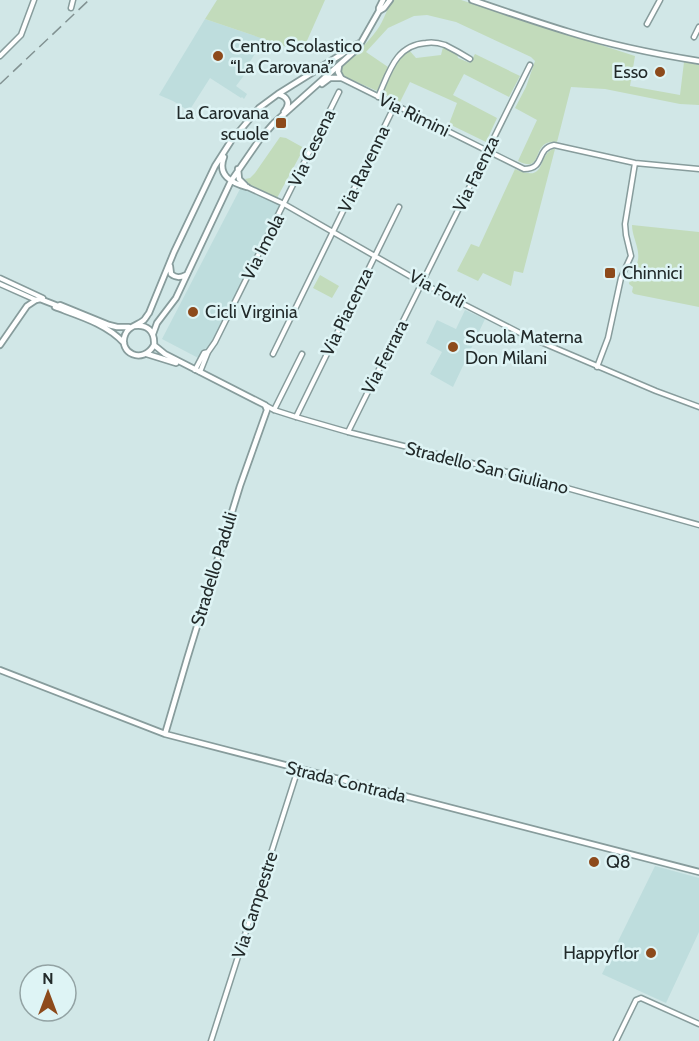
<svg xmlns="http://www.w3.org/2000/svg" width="699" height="1041" viewBox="0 0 699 1041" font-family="Cabin,sans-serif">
<rect width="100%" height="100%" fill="#d1e7e7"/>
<path fill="#bedddd" d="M205,19L264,39L243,73L245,74L236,86L247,94L244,99L242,97L241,98L210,78L189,111L173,101L159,95Z
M241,187L281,204L204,361L162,339Z
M465,310L485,319L453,387L430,374L442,352L426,343L437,320L456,329Z
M655,866L699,878V932L666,1003L602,974Z"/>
<path fill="#c2dbbb" d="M217,0H325L302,52L205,19Z
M394,0H461L635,56L630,86L680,95L684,62L699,65V105L680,104L605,89L571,87L557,142C529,139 546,175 518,161L537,120L515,108L526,87L535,61L531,57L456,22L427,15L414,16L388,28L366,52L388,67L377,91L341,75L340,72L342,65C354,55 368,43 377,30C384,21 386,9 394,0Z
M443,47L457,54L458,58L470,63L475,54L520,76L509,97L464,74L453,95L497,118L486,142L449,124L457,103L410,82L400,102L382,93L399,59L409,50L416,58L441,55Z
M280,137L286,138L304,148L277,198L249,184L245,179L250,178L255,173Z
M553,149H555L523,273L514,271L511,286L483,273L478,281L457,271L471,244L479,247L515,169C548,184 536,156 553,149Z
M632,225L699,232V307L634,294L632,292L633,287L629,284C630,276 636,269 638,260C640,248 632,237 632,225Z
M320,275L339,286L332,298L313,288Z"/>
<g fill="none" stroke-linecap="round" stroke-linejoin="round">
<defs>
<path id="minor" d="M71,8L73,0
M647,24L660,0
M694,37L699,27
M0,56L21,35L34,0
M341,78L524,169C546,169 535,149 554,145L635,163L699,169
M378,97C389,73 395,45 426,43C432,42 439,43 445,45C453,49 462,54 470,59
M247,187L284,204L422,283L522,334L656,391L699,407
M0,278L43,298
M0,284L36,300
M273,354L395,105
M597,367L608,338L621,278L631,256L626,235L625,224L635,163
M195,370L204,353L208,352
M200,372L208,352L215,342L339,92
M265,405L274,410L296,417L348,432L531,478L699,525
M274,410L302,354
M296,417L399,207
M348,432L530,65
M211,1041L298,769
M616,1041L636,1000L641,998L699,1024"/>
<path id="tertiary" d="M472,0C504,11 536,22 569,32C611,45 655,54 699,61
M379,11L384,8L390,0
M322,84L330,78H341L338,72L339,66
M278,94C288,97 291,103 284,112
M224,157C217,175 231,183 247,187
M238,169L239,179L245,185
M170,266L171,274C176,278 180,278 186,275
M36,300L40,299L58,306L60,305L109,325L117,327H129
M55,307C79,316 107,324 124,343
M134,326C147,324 155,331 154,345C143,365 118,353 125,335C128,326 137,326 144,320C145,319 148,314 149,313L174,252L215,166L231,141L259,108L278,94L342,54L353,46L360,43
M153,334L157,323L176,298L231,181L260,139L274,123L358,48L379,11V8L383,0
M0,345L27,306L36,300
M154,345L165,354L265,405L267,410L240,486L187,659L165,734
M147,354L176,363
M0,670L165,734L699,872"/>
</defs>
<use href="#minor" stroke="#879c9c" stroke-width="7"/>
<use href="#tertiary" stroke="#879c9c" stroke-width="8"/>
<use href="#minor" stroke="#fff" stroke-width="4"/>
<use href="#tertiary" stroke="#fff" stroke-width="4.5"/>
<path stroke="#829292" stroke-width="1.5" stroke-dasharray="12 6" stroke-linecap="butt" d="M0,84L89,0"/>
</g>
<g fill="#8d4a1b" stroke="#def4f5" stroke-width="2">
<circle cx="218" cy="56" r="6"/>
<circle cx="660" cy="72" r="6"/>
<rect x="275" y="117" width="12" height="12" rx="3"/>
<rect x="604" y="267" width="12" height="12" rx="3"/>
<circle cx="193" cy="312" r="6"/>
<circle cx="453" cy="347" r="6"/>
<circle cx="594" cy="862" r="6"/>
<circle cx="651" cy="953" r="6"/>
</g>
<g text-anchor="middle" stroke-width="5" stroke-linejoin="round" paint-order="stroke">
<g font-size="18" fill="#222a2a" stroke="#def4f5" text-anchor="start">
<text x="230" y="52">Centro Scolastico<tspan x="230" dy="21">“La Carovana”</tspan></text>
<text x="648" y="78" text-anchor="end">Esso</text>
<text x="269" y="119" text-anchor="end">La Carovana<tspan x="269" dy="21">scuole</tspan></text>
<text x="622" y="279">Chinnici</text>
<text x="205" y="318">Cicli Virginia</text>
<text x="465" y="343">Scuola Materna<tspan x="465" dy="21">Don Milani</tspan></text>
<text x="606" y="868">Q8</text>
<text x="639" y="959" text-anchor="end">Happyflor</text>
</g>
<g font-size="18" fill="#222a2a" stroke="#def4f5">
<text transform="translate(414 115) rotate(26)" y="6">Via Rimini</text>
<text transform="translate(312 148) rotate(-64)" y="6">Via Cesena</text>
<text transform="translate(364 169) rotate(-64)" y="6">Via Ravenna</text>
<text transform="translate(476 174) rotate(-64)" y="6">Via Faenza</text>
<text transform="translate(263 247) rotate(-63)" y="6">Via Imola</text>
<text transform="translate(437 289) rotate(28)" y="6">Via Forlì</text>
<text transform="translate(347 312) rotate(-64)" y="6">Via Piacenza</text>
<text transform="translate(385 357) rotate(-63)" y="6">Via Ferrara</text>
<text transform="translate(487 468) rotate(14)" y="6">Stradello San Giuliano</text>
<text transform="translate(214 569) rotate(-73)" y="6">Stradello Paduli</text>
<text transform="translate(346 782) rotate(14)" y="6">Strada Contrada</text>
<text transform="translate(255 905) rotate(-72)" y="6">Via Campestre</text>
</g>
</g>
<g transform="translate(48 993)"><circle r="28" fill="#def4f5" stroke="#93a3a4" stroke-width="1.5"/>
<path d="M0-4.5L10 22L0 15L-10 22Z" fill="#8d4a1b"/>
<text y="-9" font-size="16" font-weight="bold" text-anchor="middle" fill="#222a2a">N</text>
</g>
</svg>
